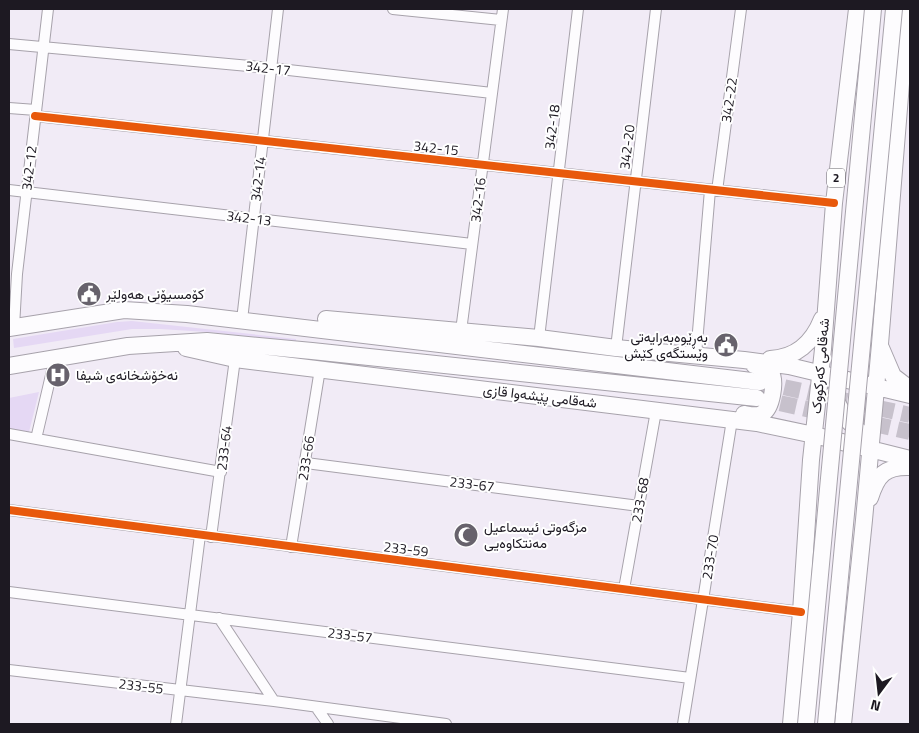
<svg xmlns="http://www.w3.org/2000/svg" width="919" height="733" viewBox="0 0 919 733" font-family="'Titillium Web',Vazirmatn,sans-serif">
<rect width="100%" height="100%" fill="#f1ebf6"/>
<path fill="#e5d8f4" d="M132,321L296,339V341L207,332L160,329H132L14,348L13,339L117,322Z
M39,392L28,436L9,432V398Z"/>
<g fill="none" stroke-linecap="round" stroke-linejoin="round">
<path stroke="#c7c1cc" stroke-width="16" stroke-dasharray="16 8" stroke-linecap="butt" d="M761,382L910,415
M757,398L910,432"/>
<defs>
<path id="minor" d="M393,9L501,20
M9,44L271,68L492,93
M9,108L36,110
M35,116L834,203
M9,190L472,244
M717,191L741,9
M242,320L278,9
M14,327L17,274L48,9
M461,331L503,9
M539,338L578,9
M616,348L656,9
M696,355L710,190
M9,434L221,472
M36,439L55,358
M306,463L639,506
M9,510L801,612
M211,537L235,359
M291,547L320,369
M624,589L656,411
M9,592L690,678
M219,618L274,701
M9,670L274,701L446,724
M316,707L328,724
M176,724L200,535
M683,724L732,420"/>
<path id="trunk" d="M326,319L539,338L616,348L744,360L789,366L910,395
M9,328L124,310L187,314L760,382
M186,348L235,359L757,423L814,435L910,459
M881,348L893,376L910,389
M770,359C796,358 813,342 822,319
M9,366L128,346L207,341L312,351L757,398
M833,395L846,419L863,435
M744,414C750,415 758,417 763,413C772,408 776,381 771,373C767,367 760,366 754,365
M870,498C877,475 885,466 910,467
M791,724L801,612L811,460L823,349L834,203L857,9
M843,724L864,520L880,344L907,9"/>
</defs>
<use href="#minor" stroke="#a7a2ab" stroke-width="12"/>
<use href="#trunk" stroke="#a7a2ab" stroke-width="18"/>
<use href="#minor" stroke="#fdfcfe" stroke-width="10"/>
<use href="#trunk" stroke="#fdfcfe" stroke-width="16"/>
<defs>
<path id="trunk-bridge" d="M806,724L873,9
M826,724L894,9"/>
</defs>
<use href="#trunk-bridge" stroke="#a7a2ab" stroke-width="18" stroke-linecap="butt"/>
<use href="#trunk-bridge" stroke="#fdfcfe" stroke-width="16"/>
<defs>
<path id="cycleway" d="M35,116L834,203
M9,510L801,612"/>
</defs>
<use href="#cycleway" stroke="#fff" stroke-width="11"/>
<use href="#cycleway" stroke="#e8590c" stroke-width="8"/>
</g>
<defs>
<symbol id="civic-disc" viewBox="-11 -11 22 22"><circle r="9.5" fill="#67626c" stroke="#fff"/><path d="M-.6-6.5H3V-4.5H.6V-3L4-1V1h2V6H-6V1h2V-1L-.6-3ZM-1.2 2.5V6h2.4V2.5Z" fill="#fff"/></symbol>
<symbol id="hospital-disc" viewBox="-11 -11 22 22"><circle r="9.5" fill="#67626c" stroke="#fff"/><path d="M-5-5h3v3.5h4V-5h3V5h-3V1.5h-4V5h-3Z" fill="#fff"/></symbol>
<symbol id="mosque-disc" viewBox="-11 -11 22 22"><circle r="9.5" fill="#67626c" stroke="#fff"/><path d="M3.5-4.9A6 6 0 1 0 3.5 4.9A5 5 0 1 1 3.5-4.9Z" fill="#fff"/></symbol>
</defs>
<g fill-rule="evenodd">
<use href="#civic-disc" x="75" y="280" width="28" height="28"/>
<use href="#civic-disc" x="712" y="331" width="28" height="28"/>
<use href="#hospital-disc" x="44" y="361" width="28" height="28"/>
<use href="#mosque-disc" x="452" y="521" width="28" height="28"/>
</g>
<g text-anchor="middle" stroke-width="4" stroke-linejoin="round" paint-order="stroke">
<rect fill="#fff" stroke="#615e64" stroke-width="1" x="827" y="168.5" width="18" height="19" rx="4"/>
<g font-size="12" font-weight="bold" fill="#1d1922">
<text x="836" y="182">2</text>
</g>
<g font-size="14" fill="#1d1922" stroke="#fff">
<text transform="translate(268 68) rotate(6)" y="5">342-17</text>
<text transform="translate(729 100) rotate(-82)" y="5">342-22</text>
<text transform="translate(552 127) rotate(-83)" y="5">342-18</text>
<text transform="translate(627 147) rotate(-83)" y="5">342-20</text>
<text transform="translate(436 148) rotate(6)" y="5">342-15</text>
<text transform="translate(29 168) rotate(-83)" y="5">342-12</text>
<text transform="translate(258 179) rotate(-83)" y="5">342-14</text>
<text transform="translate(478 200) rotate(-83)" y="5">342-16</text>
<text transform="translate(249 218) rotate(7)" y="5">342-13</text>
<text transform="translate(820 366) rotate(-85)" y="5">شەقامی کەرکووک</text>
<text transform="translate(540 396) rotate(7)" y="5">شەقامی پێشەوا قازی</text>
<text transform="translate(224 448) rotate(-83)" y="5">233-64</text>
<text transform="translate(306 458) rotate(-81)" y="5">233-66</text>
<text transform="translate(472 484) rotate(7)" y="5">233-67</text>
<text transform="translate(640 500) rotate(-80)" y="5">233-68</text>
<text transform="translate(406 549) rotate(7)" y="5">233-59</text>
<text transform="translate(710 557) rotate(-81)" y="5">233-70</text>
<text transform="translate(350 635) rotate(7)" y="5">233-57</text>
<text transform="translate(141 686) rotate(7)" y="5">233-55</text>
</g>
<g font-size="14" fill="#1d1922" stroke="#fff" text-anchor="start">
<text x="106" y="299">کۆمسیۆنی هەولێر</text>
<text x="708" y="342" text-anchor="end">بەڕێوەبەرایەتی<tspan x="708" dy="16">وێستگەی کێش</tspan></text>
<text x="76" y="380">نەخۆشخانەی شیفا</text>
<text x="484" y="532">مزگەوتی ئیسماعیل<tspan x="484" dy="16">مەنتکاوەیی</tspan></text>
</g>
</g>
<rect width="919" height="733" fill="none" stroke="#1d1922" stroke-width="20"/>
<g transform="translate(879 693) rotate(195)" stroke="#ffffff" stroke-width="4" paint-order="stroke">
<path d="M0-4L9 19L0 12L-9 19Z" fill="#1d1922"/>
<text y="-8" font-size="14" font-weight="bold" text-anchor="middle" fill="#1d1922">N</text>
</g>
</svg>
